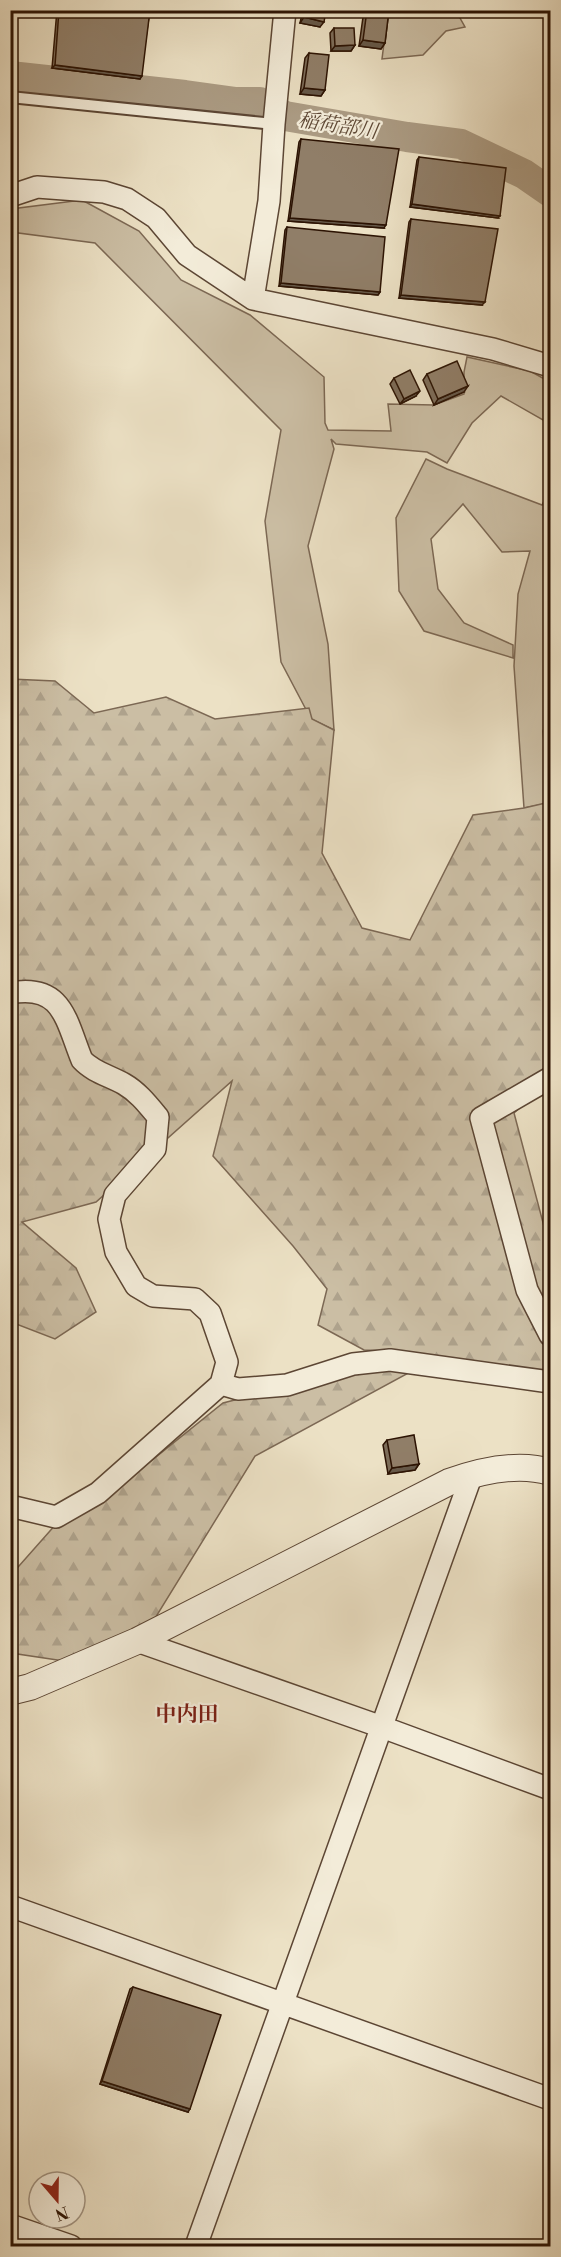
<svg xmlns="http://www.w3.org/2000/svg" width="561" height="2257" viewBox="0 0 561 2257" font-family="'Libre Bodoni','Noto Serif JP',serif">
<defs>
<pattern id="forest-firs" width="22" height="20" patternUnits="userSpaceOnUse" patternTransform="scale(1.5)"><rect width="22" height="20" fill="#cbbea4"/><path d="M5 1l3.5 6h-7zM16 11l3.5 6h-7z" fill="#aea28c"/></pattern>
</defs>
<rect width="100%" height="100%" fill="#ece1c5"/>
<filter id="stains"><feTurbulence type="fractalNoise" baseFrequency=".00333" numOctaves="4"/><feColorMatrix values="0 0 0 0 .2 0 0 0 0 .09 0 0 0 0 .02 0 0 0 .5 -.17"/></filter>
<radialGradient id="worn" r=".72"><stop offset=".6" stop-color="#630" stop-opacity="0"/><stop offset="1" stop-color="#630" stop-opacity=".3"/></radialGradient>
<path fill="#cbbea4" stroke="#7c6854" stroke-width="1.5" d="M380,11H456L465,27L446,31L423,55L382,59L388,12Z
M82,200L139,231L181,280L250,315L324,377L325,423L328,430L391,431L388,404L434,405L464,394V372L467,357L530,371L550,382V424L501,396L472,423L447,463L427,452L336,444L331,439L334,449L308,546L328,644L334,730L311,719L281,662L265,521L281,430L95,243L11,232V209Z
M426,459L447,469L542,505L550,489V713L543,731L549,803L524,808L514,666L518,594L530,551L502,552L463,504L431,539L438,589L464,623L513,645V658L424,631L399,591L396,518Z"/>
<path fill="url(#forest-firs)" stroke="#7c6854" stroke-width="1.5" d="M10,679L55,681L94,713L166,697L215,719L309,708L312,719L334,730L322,853L362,928L410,940L473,815L524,808L550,802V1081L514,1113L550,1249V1377L408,1352L364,1350L318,1325L327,1289L293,1246L213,1156L232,1081L96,1202L22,1222L76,1268L96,1312L55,1339L11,1322Z
M356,1369L414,1370L255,1456L154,1620L64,1661L11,1653V1575L57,1523L95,1506L223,1403Z"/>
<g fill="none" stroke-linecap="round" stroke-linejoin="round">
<path stroke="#ab9b83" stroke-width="30" d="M10,76L185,95L236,102H260L285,116L407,137L461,144L524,174L550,192"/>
<defs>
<path id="service" d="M10,97L274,124"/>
<path id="minor" d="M10,196L37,187L104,192L127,199L156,218L187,255L253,299L493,349L550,366
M253,299L269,201L274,124L285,10
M10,993C63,983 66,1021 82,1060C93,1072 110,1076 124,1084C138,1092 148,1105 158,1117L155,1149L115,1195L109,1219L116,1252L136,1286L153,1296L195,1299L210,1313L227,1362L221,1384L98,1493L56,1517L10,1506
M550,1078L481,1118L527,1290L550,1335
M221,1384L238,1389L287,1385L353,1364L390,1360L550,1382
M137,1641L382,1727L550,1789
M10,1906L550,2099
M10,2225L71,2246
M196,2246L472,1474"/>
<path id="tertiary" d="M10,1692L30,1687L137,1641L449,1482C480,1471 518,1462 550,1472"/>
</defs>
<use href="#service" stroke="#5c4634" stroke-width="14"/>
<use href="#minor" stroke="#5c4634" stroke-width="24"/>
<use href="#tertiary" stroke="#5c4634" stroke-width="28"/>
<use href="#service" stroke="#f3ecd9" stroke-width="10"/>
<use href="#minor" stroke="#f3ecd9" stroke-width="21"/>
<use href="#tertiary" stroke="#f3ecd9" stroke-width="26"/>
</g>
<path fill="#7c6c59" stroke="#2c1303" stroke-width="1.5" d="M57,10H150L140,79L52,68Z
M303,10H326L320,27L300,23Z
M364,10H389L385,43L381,49L359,46Z
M334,28L355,45L351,51H331L330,33Z
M309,53L325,90L321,96L300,94L305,58Z
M301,139L384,228L288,221L299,142Z
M419,157L498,218L410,207L417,160Z
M411,219L482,305L399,298L409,222Z
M287,227L380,292L378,295L279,286L285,230Z
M427,374L464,392L434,405L423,380Z
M394,378L416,396L400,404L390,384Z
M387,1440L419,1464L415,1470L388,1474L383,1445Z
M133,1987L188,2112L100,2084L130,1989Z"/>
<path fill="#655849" stroke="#2c1303" stroke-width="1.5" d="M304,17L324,22L320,27L300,23Z
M363,40L385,43L381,49L359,46Z
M355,45L351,51H331L335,46Z
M55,65L142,76L140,79L52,68Z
M304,88L325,90L321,96L300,94Z
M412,204L500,216L498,218L410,207Z
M290,218L386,225L384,228L288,221Z
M281,283L380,292L378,295L279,286Z
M401,295L485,302L482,305L399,298Z
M468,386L464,392L434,405L438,399Z
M420,391L416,396L400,404L404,399Z
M419,1464L415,1470L388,1474L392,1468Z
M102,2081L190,2109L188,2112L100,2084Z"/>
<path fill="#907e68" stroke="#2c1303" stroke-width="1.5" d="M59,10H150L142,76L55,65Z
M306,10H326L324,22L304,17Z
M367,10H389L385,43L363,40Z
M334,28H354L355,45L335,46Z
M309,53L329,55L325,90L304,88Z
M301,139L399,149L386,225L290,218Z
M419,157L506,168L500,216L412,204Z
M411,219L498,229L485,302L401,295Z
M287,227L385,237L380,292L281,283Z
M457,361L468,386L438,399L427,374Z
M410,370L420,391L404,399L394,378Z
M414,1435L419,1464L392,1468L387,1440Z
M133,1987L221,2015L190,2109L102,2081Z"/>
<g text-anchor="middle" stroke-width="4.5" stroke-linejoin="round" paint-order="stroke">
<g font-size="20" font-style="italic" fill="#5f4936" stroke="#f3ecd9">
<text transform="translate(338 125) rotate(9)" y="7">稲荷部川</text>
</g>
<g font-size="21" font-weight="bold" fill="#7a1f14" stroke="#f3ecd9">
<text x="187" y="1721">中内田</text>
</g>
</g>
<rect width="561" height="2257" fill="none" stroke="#ece1c5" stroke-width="36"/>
<rect x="12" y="12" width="537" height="2233" fill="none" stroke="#2c1303" stroke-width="3"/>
<rect x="18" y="18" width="525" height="2221" fill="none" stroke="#2c1303" stroke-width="1.5"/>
<g transform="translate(57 2200) rotate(160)"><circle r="28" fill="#f3ecd9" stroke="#a39583" stroke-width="1.5"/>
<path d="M0-4.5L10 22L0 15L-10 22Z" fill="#8f2418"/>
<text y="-9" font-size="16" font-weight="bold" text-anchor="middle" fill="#2c1303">N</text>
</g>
<rect width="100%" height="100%" filter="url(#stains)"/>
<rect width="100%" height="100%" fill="url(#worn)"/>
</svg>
